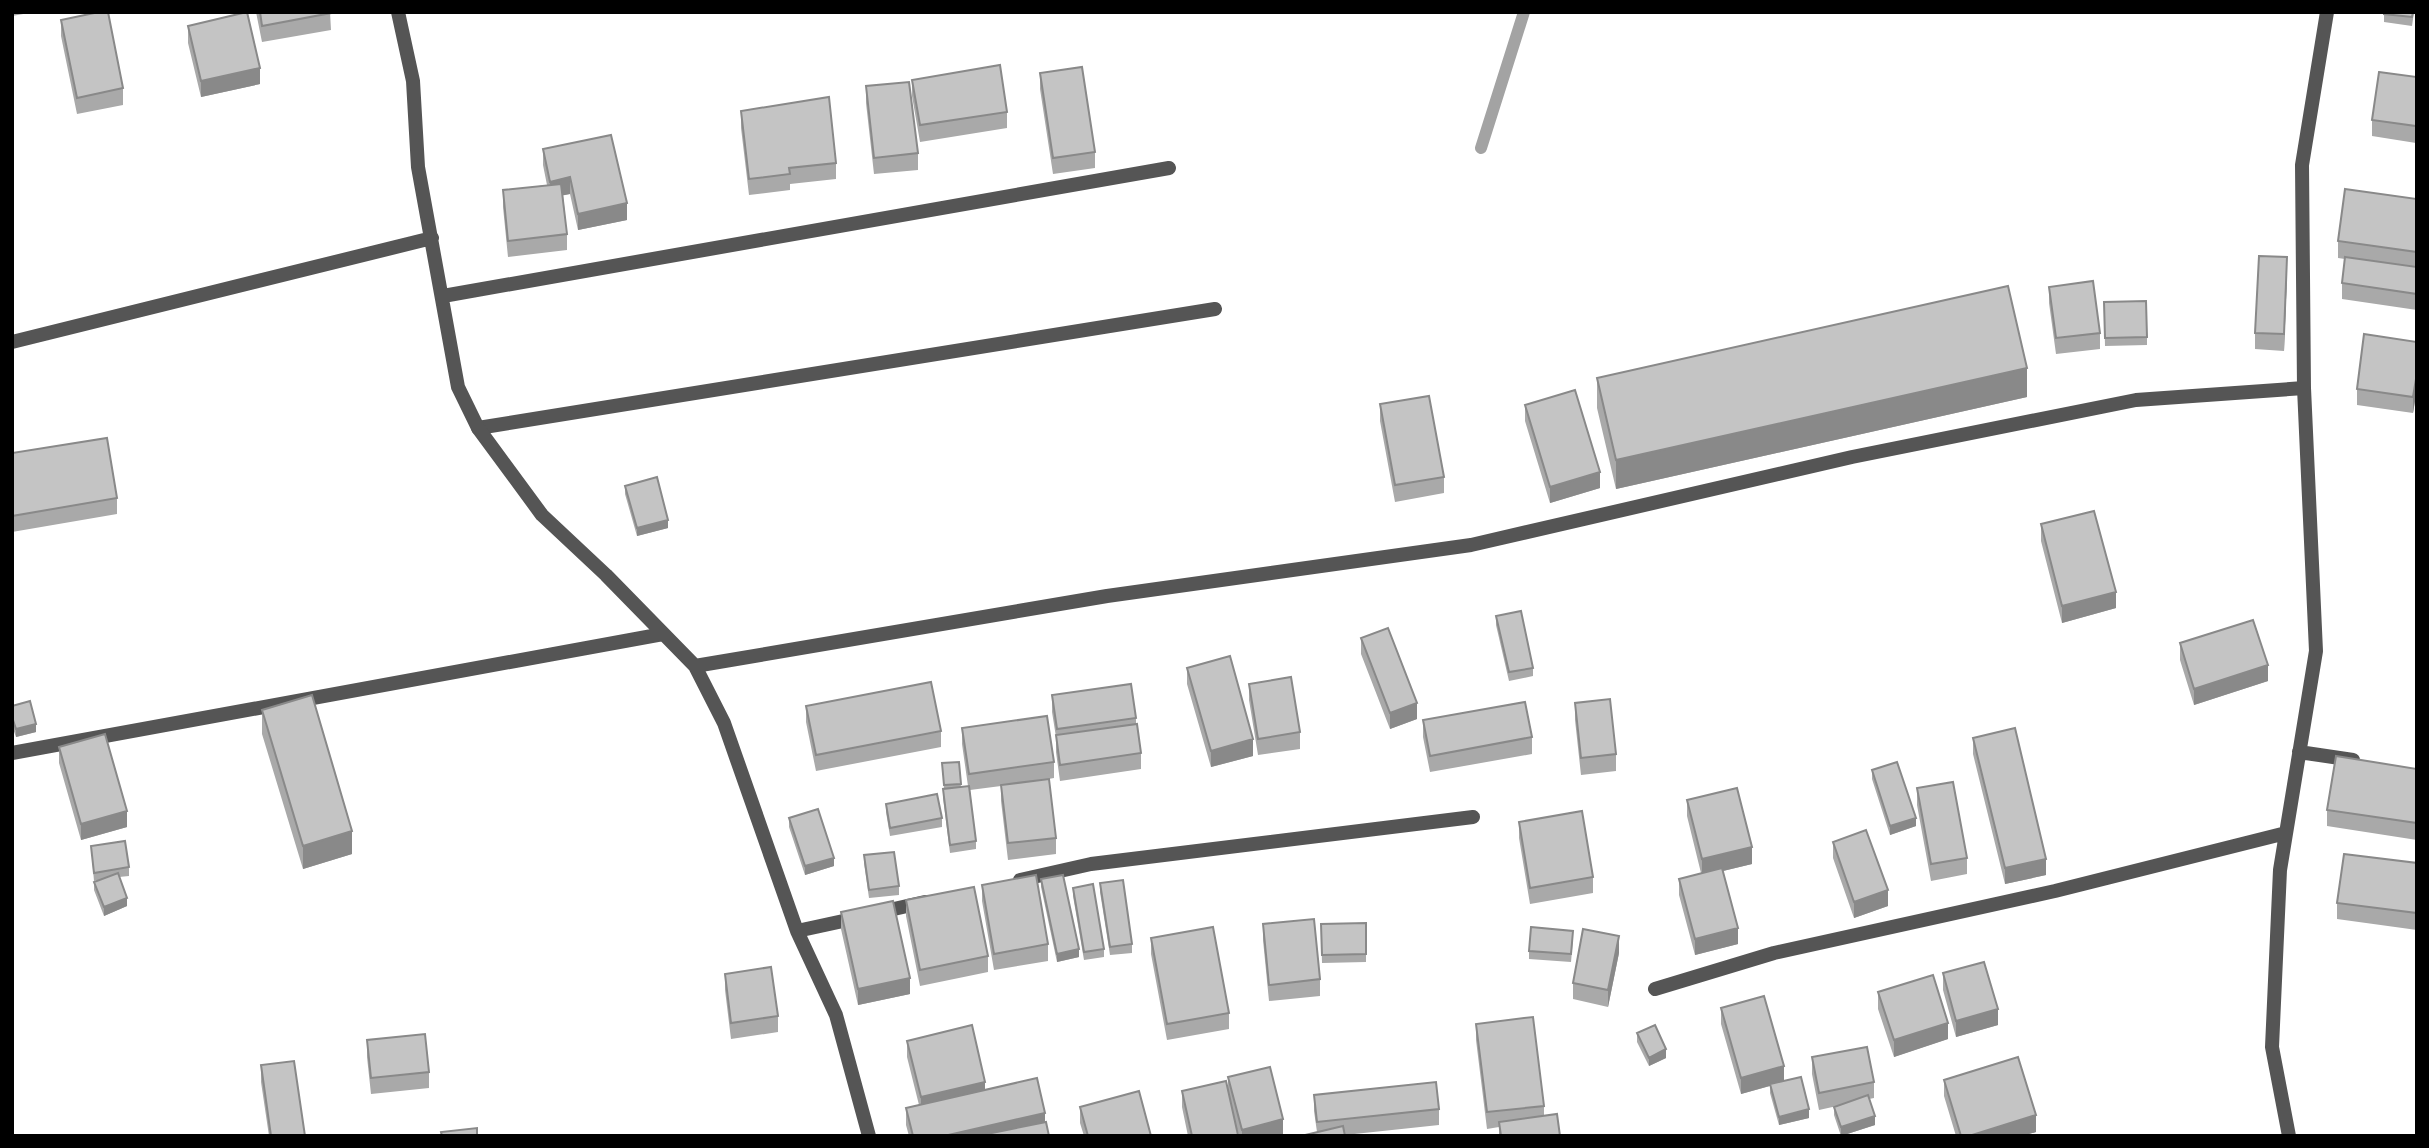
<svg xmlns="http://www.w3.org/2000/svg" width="2429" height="1148" viewBox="0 0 2429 1148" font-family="'Public Sans',sans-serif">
<rect width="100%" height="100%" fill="#fff"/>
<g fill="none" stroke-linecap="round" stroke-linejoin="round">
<path stroke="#a3a3a3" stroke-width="12" d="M1481,148L1524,12"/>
<path stroke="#555" stroke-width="14" d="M478,428L1215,309"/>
<path stroke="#555" stroke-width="14" d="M398,12L413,81L418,167L458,387L478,428L542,515L606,575L695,666L724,723L797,931L836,1015L869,1136
M443,296L1169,168
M12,342L432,238
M695,666L1107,596L1471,545L1852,457L2136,400L2304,388
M2299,752L2353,760
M12,753L663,634
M1020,880L1091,864L1473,817
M876,913L925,902
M797,931L857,918
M1655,989L1774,953L2055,891L2286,833
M2289,1136L2272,1047L2280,870L2316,651L2304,388L2302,165L2327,12"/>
</g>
<path fill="#a9a9a9" d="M12,12H29V13L12,16Z
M256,12H330L331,30L262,42Z
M2384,12H2414L2412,26L2384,22Z
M61,20L123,88V105L77,114L61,36Z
M188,26L260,84L201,97L188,43Z
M1040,73L1095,152V168L1053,174L1040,89Z
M2417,77L2416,143L2372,136V120Z
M912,80L1007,112V128L920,142L912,96Z
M866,86L918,153V170L874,174L866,103Z
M741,111L836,163V179L790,184V190L749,195L741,128Z
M543,149L627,220L578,230L570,194L563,195L567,234V250L508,257L503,207V190L547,185L543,165Z
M2417,199V310L2342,299V283L2345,259L2338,258V241Z
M2287,274L2284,351L2255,349V333Z
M2049,287L2100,333V349L2056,354L2049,303Z
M2104,302L2147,337V345L2105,346Z
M2417,342V389L2413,413L2357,405V389Z
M1597,378L2027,397L1616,489L1597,408Z
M1380,404L1444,477V493L1395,502L1380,421Z
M1525,405L1600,488L1550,503L1525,421Z
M12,453L117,498V514L12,532Z
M625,486L668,528L637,536L625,494Z
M2041,524L2116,608L2062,623L2041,541Z
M1496,616L1533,668V676L1509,681L1496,625Z
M1361,638L1417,719L1390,729L1361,654Z
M2180,643L2268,681L2194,705L2180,660Z
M1187,668L1253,756L1211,767L1187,684Z
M1249,684L1300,732V749L1258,755L1249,700Z
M1052,695L1136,718V724L1141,753V769L1060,781L1056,752V737L1052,712Z
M1575,703L1616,754V771L1581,775L1575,720Z
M12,706L36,732L16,737L12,726Z
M806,706L941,731V747L816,771L806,722Z
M262,710L352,854L303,869L262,734Z
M1423,720L1532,737V754L1430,772L1423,737Z
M962,728L1054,762V778L1037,781L1056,838V854L1008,860L1001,801V786L970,790L976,841V849L950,853L943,798V789H944L942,763L959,762L961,787L968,786L962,744Z
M1973,738L2046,875L2005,884L1973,754Z
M59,747L127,827L81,840L59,763Z
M2417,769V840L2327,826V810Z
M1872,770L1916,826L1890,835L1872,779Z
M1917,788L1967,858V874L1931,881L1917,805Z
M1687,800L1752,864L1723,871L1738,944L1695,955L1679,895V879L1701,873L1687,816Z
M886,804L942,818V827L890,836L886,812Z
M789,818L834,866L805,875L789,827Z
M1519,822L1593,877V893L1530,904L1519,838Z
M1833,842L1888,906L1854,918L1833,858Z
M91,846L129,867V876L119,877L127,906L104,916L94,890V882L98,880L94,881Z
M864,855L899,886V895L869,898L864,863Z
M2417,863V930L2337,919V903Z
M1041,879L1079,957L1057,962L1041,887Z
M1100,883L1132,944V953L1110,955L1100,892Z
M982,885L1048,944V961L994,970L982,901Z
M1073,888L1104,949V957L1084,960L1073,896Z
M906,900L988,956V972L920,986L906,916Z
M841,912L910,994L858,1005L841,929Z
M1366,923V962L1322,963L1321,924Z
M1263,924L1320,979V996L1269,1001L1263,940Z
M1151,938L1229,1013V1029L1167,1040L1151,954Z
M1573,939L1571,962L1529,959V951Z
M1619,953L1608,1007L1573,999V983Z
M1943,973L1998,1025L1956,1037L1943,990Z
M725,974L778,1016V1032L731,1039L725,990Z
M1878,992L1948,1039L1894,1057L1878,1009Z
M1721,1008L1784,1081L1809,1118L1779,1125L1770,1093V1086L1741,1094L1721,1024Z
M1476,1024L1544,1106V1116L1560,1136H1499V1127L1487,1129L1476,1040Z
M1637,1033L1666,1058L1649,1066L1637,1042Z
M367,1040L429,1072V1088L371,1094L367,1057Z
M907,1041L985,1090L1045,1122L1049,1136H909L906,1125V1108L919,1105L907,1057Z
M1812,1057L1874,1082V1098L1869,1099L1875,1125L1841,1136L1834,1115V1107L1837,1106L1819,1110L1812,1074Z
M261,1065L305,1136H269L261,1082Z
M1228,1077L1283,1136H1239L1233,1114L1235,1136H1188L1182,1107V1091L1228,1089Z
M1944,1080L2036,1132L2022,1136H1956L1944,1096Z
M1314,1095L1439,1109V1125L1345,1135L1317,1132L1314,1111Z
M1080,1107L1151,1136H1084L1080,1123Z"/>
<path fill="#898989" d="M260,68V84L201,97V81Z
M570,177V194L550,198V182Z
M627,203V220L578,230V214Z
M2287,257V274L2284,351V334Z
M2027,368V397L1616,489V460Z
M2417,373V389L2413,413V397Z
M1600,472V488L1550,503V487Z
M668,520V528L637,536V528Z
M2116,592V608L2062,623V606Z
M2268,665V681L2194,705V689Z
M1417,703V719L1390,729V713Z
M36,724V732L16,737V729Z
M1253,739V756L1211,767V751Z
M127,811V827L81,840V824Z
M1916,818V826L1890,835V826Z
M352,831V854L303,869V846Z
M1752,847V864L1702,876V859Z
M834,858V866L805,875V866Z
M2046,859V875L2005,884V868Z
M1888,890V906L1854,918V902Z
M127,898V906L104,916V907Z
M1738,928V944L1695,955V939Z
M1619,936V953L1608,1007V990Z
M1079,949V957L1057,962V954Z
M910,978V994L858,1005V989Z
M1998,1009V1025L1956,1037V1021Z
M1948,1023V1039L1894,1057V1040Z
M1666,1049V1058L1649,1066V1058Z
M1784,1066V1082L1741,1094V1078Z
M985,1082V1099L921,1114V1097Z
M1809,1109V1118L1779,1125V1117Z
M1045,1113V1129L1015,1136H944Z
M2036,1115V1132L2022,1136H1969Z
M1875,1116V1125L1841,1136V1127Z
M1283,1119V1136H1242V1130Z"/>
<path fill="#c4c4c4" stroke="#898989" stroke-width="2" d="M99,12H108L123,88L77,98L61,20Z
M247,12L260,68L201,81L188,26Z
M260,12H330L331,13L262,26Z
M2384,12H2413L2412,17L2384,14Z
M1000,65L1007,112L920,125L912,80Z
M1082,67L1095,152L1053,158L1040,73Z
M2379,72L2417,77L2416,126L2372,120Z
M909,82L918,153L874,158L866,86Z
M829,97L836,163L789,168L790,174L749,179L741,111Z
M611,135L627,203L578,214L570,177L550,182L543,149Z
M561,184L567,234L508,241L503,190Z
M2345,189L2417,199V252L2338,241Z
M2259,256L2287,257L2284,334L2255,333Z
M2345,257L2417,267V294L2342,283Z
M2093,281L2100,333L2056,338L2049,287Z
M2008,286L2027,368L1616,460L1597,378Z
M2146,301L2147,337L2105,338L2104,302Z
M2364,334L2417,342V373L2413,397L2357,389Z
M1575,390L1600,472L1550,487L1525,405Z
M1429,396L1444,477L1395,485L1380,404Z
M107,438L117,498L12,516V453Z
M657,477L668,520L637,528L625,486Z
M2094,511L2116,592L2062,606L2041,524Z
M1521,611L1533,668L1509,672L1496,616Z
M2253,620L2268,665L2194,689L2180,643Z
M1388,628L1417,703L1390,713L1361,638Z
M1230,656L1253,739L1211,751L1187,668Z
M1291,677L1300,732L1258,739L1249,684Z
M931,682L941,731L816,755L806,706Z
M1131,684L1136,718L1057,729L1052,695Z
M312,695L352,831L303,846L262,710Z
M1610,699L1616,754L1581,758L1575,703Z
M30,701L36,724L16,729L12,717V706Z
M1525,702L1532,737L1430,756L1423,720Z
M1047,716L1054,762L969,774L962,728Z
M1137,724L1141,753L1060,765L1056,735Z
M2015,728L2046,859L2005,868L1973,738Z
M105,734L127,811L81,824L59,747Z
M2336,756L2417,769V823L2327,810Z
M959,762L961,784L944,785L942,763Z
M1897,762L1916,818L1890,826L1872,770Z
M1049,779L1056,838L1008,843L1001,785Z
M1953,782L1967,858L1931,864L1917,788Z
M969,786L976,841L950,845L943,789Z
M1737,788L1752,847L1702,859L1687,800Z
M937,794L942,818L890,828L886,804Z
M818,809L834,858L805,866L789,818Z
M1582,811L1593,877L1530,888L1519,822Z
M1866,830L1888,890L1854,902L1833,842Z
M125,841L129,867L94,873L91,846Z
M894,852L899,886L869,890L864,855Z
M2344,854L2417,863V913L2337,903Z
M1722,868L1738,928L1695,939L1679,879Z
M118,873L127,898L104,907L94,882Z
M1036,875L1048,944L994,954L982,885Z
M1063,875L1079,949L1057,954L1041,879Z
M1123,880L1132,944L1110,947L1100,883Z
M1093,884L1104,949L1084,952L1073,888Z
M974,887L988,956L920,970L906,900Z
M893,901L910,978L858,989L841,912Z
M1314,919L1320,979L1269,985L1263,924Z
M1366,923V954L1322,955L1321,924Z
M1213,927L1229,1013L1167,1024L1151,938Z
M1531,927L1573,931L1571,954L1529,951Z
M1583,929L1619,936L1608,990L1573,983Z
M1984,962L1998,1009L1956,1021L1943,973Z
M771,967L778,1016L731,1023L725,974Z
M1933,975L1948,1023L1894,1040L1878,992Z
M1764,996L1784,1066L1741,1078L1721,1008Z
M1533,1017L1544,1106L1487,1112L1476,1024Z
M972,1025L985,1082L921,1097L907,1041Z
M1655,1025L1666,1049L1649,1058L1637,1033Z
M425,1034L429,1072L371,1078L367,1040Z
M1867,1047L1874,1082L1819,1093L1812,1057Z
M2018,1057L2036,1115L1969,1136H1961L1944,1080Z
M294,1061L305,1136H271L261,1065Z
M1270,1067L1283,1119L1242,1130L1228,1077Z
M1801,1077L1809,1109L1779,1117L1770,1084Z
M1037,1078L1045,1113L944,1136H913L906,1108Z
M1226,1081L1238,1135L1192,1136L1182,1091Z
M1436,1082L1439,1109L1317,1122L1314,1095Z
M1139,1091L1151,1136H1088L1080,1107Z
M1868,1095L1875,1116L1841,1127L1834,1107Z
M1557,1114L1560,1136H1501L1499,1122Z
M1046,1122L1049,1136H977Z
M1343,1126L1345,1136H1301Z
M477,1128V1136H442L441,1132Z"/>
<rect width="2429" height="1148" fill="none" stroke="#000000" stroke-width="28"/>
</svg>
